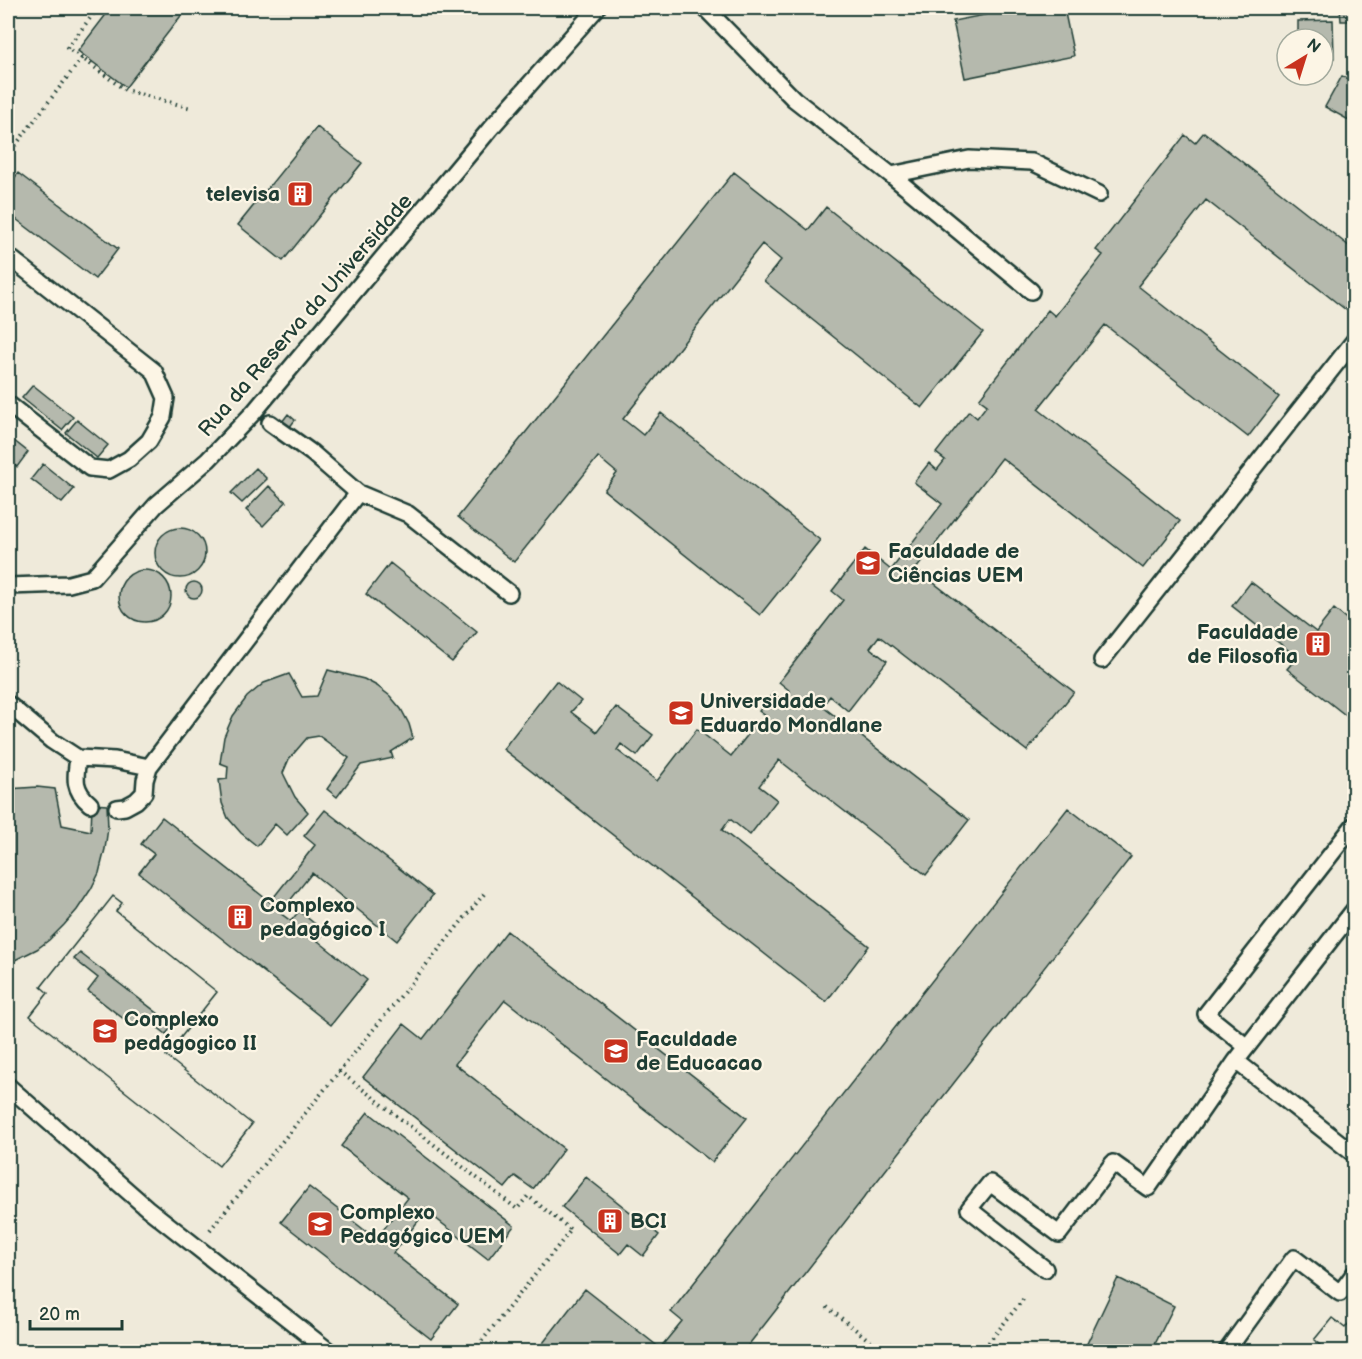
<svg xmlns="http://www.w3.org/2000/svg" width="1362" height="1359" viewBox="0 0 1362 1359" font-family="'Balsamiq Sans',sans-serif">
<rect width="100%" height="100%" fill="#efeada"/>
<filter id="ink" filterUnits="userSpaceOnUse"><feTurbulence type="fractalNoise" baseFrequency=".0167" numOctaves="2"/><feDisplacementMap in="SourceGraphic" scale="12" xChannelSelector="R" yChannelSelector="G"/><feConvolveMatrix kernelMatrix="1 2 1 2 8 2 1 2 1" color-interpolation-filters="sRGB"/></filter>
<g filter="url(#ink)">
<path fill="#b5b9ad" stroke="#1f3d34" stroke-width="1.5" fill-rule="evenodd" d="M111,8H187L126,87L78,51Z
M1020,8H1064L1074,56L965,78L953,21Z
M1340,8H1354V21H1341Z
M1333,20L1334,58L1323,59V39H1298V21Z
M1342,76L1354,82V123L1325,107Z
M317,127L362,163L283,261L238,225Z
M1204,132L1354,250V299L1346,310L1206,200L1138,286L1279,397L1248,437L1105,325L1038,409L1180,521L1143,568L1002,458L916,569L1074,692L1027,751L879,636L870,648L887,661L848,711L830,696L822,706L969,820L926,875L779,760L759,786L777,800L750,835L730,819L722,830L869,946L826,1002L503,749L556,681L581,701L571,712L597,732L616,707L653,735L637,756L621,744L617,750L657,781L697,729L731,756L754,727L757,730L767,717L759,711L773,693L782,701L790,691L779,682L843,600L832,591L865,549L891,570L942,504L914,482L929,463L937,470L945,460L936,453L969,411L977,418L987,405L979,399L1048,310L1055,316L1103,255L1096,250L1185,135L1195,143Z
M734,172L808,230L826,207L983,332L922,408L764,281L781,260L762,244L623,419L643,435L661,413L820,540L760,615L604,490L617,473L598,457L514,562L458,517Z
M18,173L118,249L95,279L8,213V187Z
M33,385L73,417L62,430L22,398Z
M288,414L295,420L289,428L282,422Z
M77,420L108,445L97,458L66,433Z
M8,436L28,452L17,467L8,459Z
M43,464L74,489L62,503L31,479Z
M256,468L267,479L242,503L231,493Z
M269,486L286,502L263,526L246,510Z
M155 553a25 25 0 1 1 50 0a25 25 0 1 1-50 0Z
M390,563L477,632L452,662L366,594Z
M119 596a26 26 0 1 1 52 0a26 26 0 1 1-52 0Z
M1251,582L1316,632L1334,609L1354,625V722L1287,669L1297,657L1232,606Z
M186 590a8 8 0 1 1 16 0a8 8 0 1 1-16 0Z
M328,670L364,679L377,686L390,696L401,709L409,724L413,738L391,752L393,758L361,765L337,797L327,789L349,758L319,736L307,738L289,759L283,773L295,797L308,812L287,835L275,824L257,846L241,833L228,818L222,803L219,780L227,779L228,766L220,763L224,737L233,716L247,697L264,683L289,674L302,697L317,696Z
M37,787L55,789L62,825L91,831L92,804L107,805L108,828L105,849L99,873L91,889L77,910L64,925L49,940L37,949L15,960L8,962V789Z
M1068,808L1131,857L743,1352H536L585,1289L660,1348L682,1321L671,1312Z
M325,810L433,895L397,941L312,873L280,913L291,921L299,911L325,932L318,941L367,980L331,1025L139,873L154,854L141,844L162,817L270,902L315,845L304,836Z
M113,896L122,903L116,911L217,992L166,1056L252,1124L219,1166L30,1016L48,993L41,987ZM80,953L173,1025L166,1034L143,1016L134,1027L88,991L98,978L74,959Z
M113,896L122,903L116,911L217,992L166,1056L252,1124L219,1166L30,1016L48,993L41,987Z
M507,931L747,1118L712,1162L505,1000L455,1064L564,1149L533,1189L515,1176L505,1188L363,1077L404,1024L423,1039Z
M368,1112L514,1226L488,1259L426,1211L393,1253L458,1304L431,1339L281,1222L309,1187L376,1239L408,1198L341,1146Z
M586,1177L659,1235L643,1256L628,1244L620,1254L562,1207Z
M1118,1278L1174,1306L1151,1352H1083Z
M1354,1317V1352H1327V1351L1314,1340L1332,1318L1345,1328Z
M1354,1317V1352H1327V1351L1314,1340L1332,1318L1345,1328Z"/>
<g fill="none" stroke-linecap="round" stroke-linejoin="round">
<defs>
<path id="lane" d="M705,8L794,99L891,175L1031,291
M891,175L969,159L1032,162L1099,194
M8,256L154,371L166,398L163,417L149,441L129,459L109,470L90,468L8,404
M358,493L408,514L509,593
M8,586L69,584L92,578L156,505L208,460L254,412L490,129L597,8
M1102,660L1354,341
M8,704L52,741L78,758L115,760L149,767
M78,758C75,778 73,790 90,804
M117,808L125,807L136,801L144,793L145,780L149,767L358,493L312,453L270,423
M1354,910L1236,1061L1354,1154
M1247,1047L1206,1014L1354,825
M8,1086L147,1208L330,1352
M1045,1269L969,1209L990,1183L1059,1234L1113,1163L1148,1188L1236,1061
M1226,1352L1294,1258L1340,1293L1354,1274"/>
</defs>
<use href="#lane" stroke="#1f3d34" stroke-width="20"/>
<path stroke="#1f3d34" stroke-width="4" stroke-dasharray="1.5 4.5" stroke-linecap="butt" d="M82,58L67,48L98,8
M8,155L82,58L125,90L191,108
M339,1071L517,1209L528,1196L571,1230L473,1352
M210,1230L484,894
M827,1307L884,1352
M981,1352L1025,1297"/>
<use href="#lane" stroke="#fcf5e5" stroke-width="15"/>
</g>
</g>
<defs>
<symbol id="building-square" viewBox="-11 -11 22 22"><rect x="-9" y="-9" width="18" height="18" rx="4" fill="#c8321e" stroke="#fcf5e5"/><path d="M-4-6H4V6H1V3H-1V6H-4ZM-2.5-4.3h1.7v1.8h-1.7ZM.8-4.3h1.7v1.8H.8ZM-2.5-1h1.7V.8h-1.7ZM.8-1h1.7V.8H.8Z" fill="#fff"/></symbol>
<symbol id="university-square" viewBox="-11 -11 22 22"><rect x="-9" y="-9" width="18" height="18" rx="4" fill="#c8321e" stroke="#fcf5e5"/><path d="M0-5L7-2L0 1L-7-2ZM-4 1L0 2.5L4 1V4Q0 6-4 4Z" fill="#fff"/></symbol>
</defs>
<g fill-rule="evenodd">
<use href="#building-square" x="285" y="179" width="30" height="30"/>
<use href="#university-square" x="853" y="548" width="30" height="30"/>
<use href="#building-square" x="1303" y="629" width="30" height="30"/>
<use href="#university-square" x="666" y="698" width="30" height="30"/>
<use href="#building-square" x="225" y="902" width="30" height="30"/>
<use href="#university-square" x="90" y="1016" width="30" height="30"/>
<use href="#university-square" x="601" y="1036" width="30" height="30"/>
<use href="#building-square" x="595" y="1206" width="30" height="30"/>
<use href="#university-square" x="305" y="1209" width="30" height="30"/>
</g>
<g text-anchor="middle" stroke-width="4.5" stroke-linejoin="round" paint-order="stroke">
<g font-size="21" font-weight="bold" fill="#1f3d34" stroke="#fcf5e5" text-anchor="start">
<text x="280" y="201" text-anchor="end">televisa</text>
<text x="888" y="558">Faculdade de<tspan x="888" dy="24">Ciências UEM</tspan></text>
<text x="1298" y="639" text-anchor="end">Faculdade<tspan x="1298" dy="24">de Filosofia</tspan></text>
<text x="700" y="708">Universidade<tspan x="700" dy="24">Eduardo Mondlane</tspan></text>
<text x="260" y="912">Complexo<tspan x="260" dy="24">pedagógico I</tspan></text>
<text x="124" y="1026">Complexo<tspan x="124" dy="24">pedágogico II</tspan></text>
<text x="636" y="1046">Faculdade<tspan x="636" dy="24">de Educacao</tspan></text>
<text x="340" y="1219">Complexo<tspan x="340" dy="24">Pedagógico UEM</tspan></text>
<text x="630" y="1228">BCI</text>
</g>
<g font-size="21" fill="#1f3d34" stroke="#fcf5e5">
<text transform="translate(305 315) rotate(-49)" y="7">Rua da Reserva da Universidade</text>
</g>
</g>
<rect width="1362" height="1359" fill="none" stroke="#fcf5e5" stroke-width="30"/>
<rect x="15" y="15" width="1332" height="1329" fill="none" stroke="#1f3d34" stroke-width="2" filter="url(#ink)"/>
<g transform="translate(1305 57) rotate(38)"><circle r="28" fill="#fcf5e5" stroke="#a4ab9e" stroke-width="1.5"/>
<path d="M0-4.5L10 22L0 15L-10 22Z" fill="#c8321e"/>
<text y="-9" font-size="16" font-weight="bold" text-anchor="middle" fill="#1f3d34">N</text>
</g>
<path d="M30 1320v9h92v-9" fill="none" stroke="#1f3d34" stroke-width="3"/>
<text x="39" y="1320" font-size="18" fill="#1f3d34" stroke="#fcf5e5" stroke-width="4.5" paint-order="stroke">20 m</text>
</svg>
